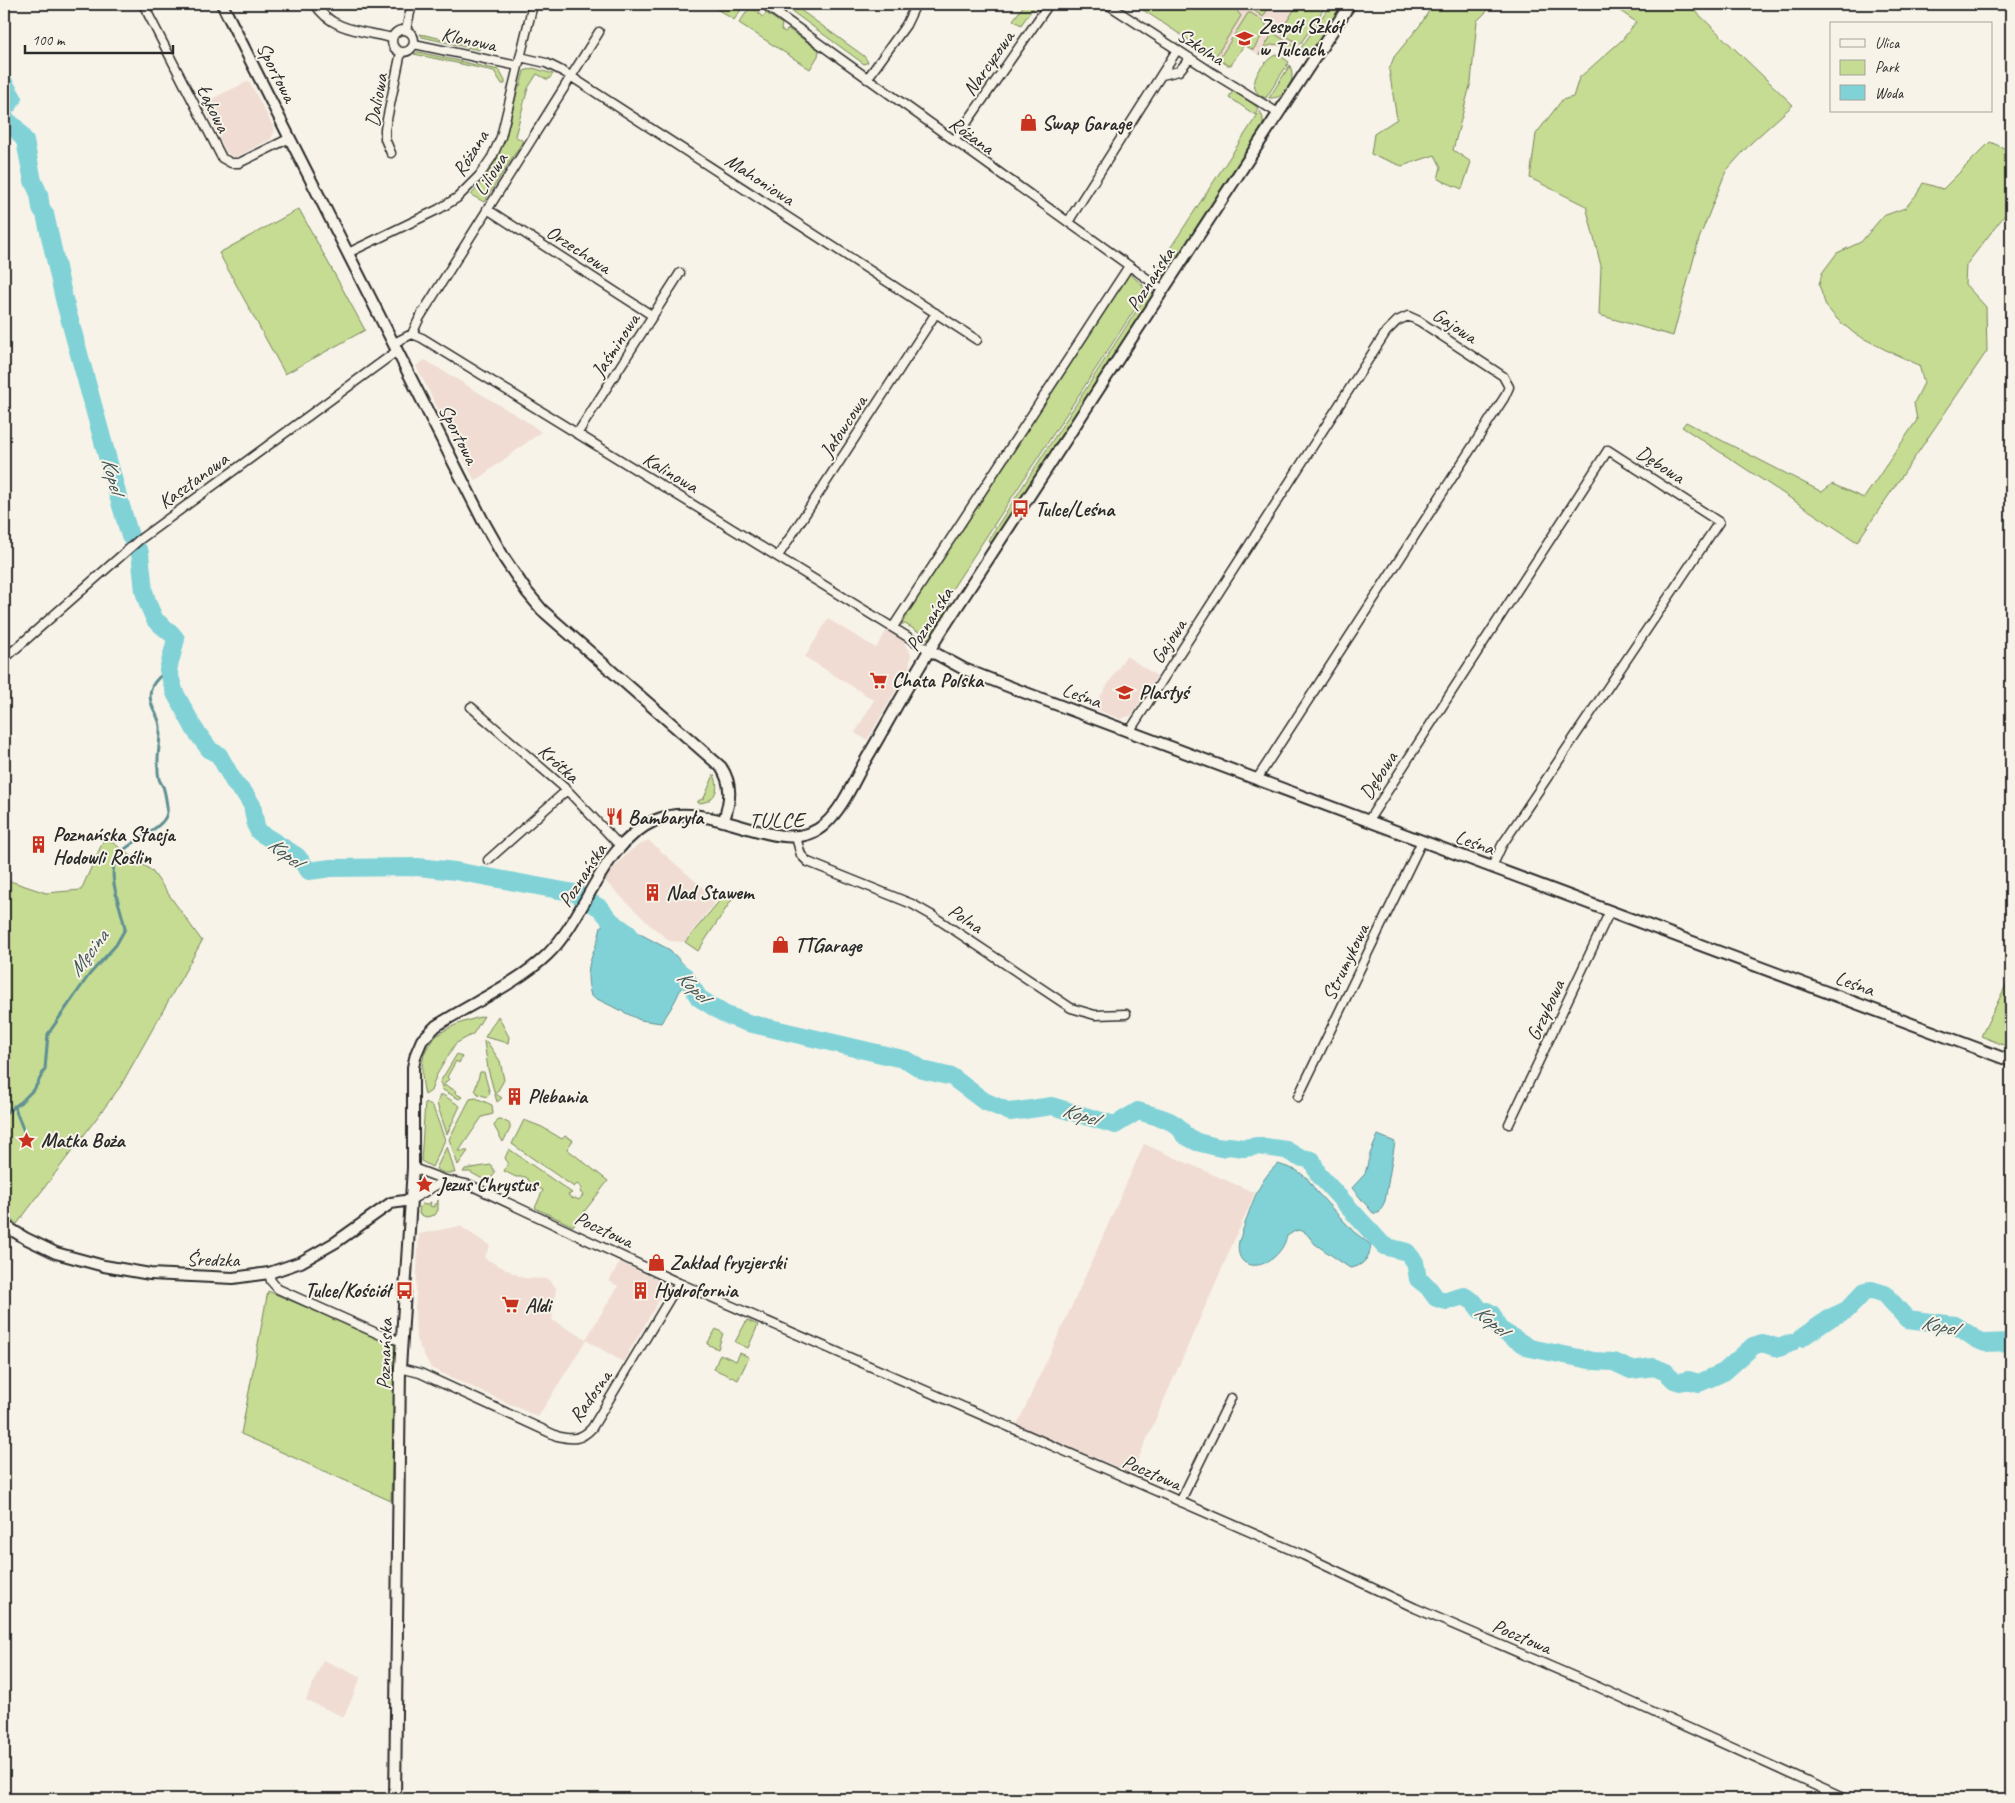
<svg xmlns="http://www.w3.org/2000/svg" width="2015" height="1803" viewBox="0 0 2015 1803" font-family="Caveat,sans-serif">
<rect width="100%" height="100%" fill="#f7f3e8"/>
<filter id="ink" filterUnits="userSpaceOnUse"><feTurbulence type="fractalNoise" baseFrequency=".02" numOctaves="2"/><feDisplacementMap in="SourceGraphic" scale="10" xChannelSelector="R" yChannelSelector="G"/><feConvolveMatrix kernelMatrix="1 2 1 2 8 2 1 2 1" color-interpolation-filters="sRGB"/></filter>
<g filter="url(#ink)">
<path fill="#f0dcd2" d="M1134,4H1327L1296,51L1283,45H1276L1262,50L1259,55L1244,45L1229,66Z
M249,81L275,130L271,139L236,157L227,154L203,103Z
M425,360L529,423L541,432L475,481L416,366Z
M828,619L876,648L888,629L906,640L904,643L911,654L909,668L867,740L855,733L874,700L805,657Z
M1126,656L1157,676L1132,715L1121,719L1093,708Z
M648,840L717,900L684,942L670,941L651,926L603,879L631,850Z
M1144,1144L1255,1193L1132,1473L1017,1425L1075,1299Z
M460,1226L490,1246L484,1258L523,1278L549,1279L556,1288L552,1320L586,1339L618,1286L609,1281L620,1262L668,1285L623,1362L586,1340L538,1417L431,1368L416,1339L415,1311L419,1234Z
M323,1660L361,1677L344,1717L306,1700Z"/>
<path fill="#c5dc92" stroke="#78845e" d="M709,4H745L734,20Z
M792,4L864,56L868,62L864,64L790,10Z
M1025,4H1036L1021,25L1013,20Z
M1134,4H1232L1241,16L1216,56H1213Z
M1254,4H1271L1263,17L1251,8Z
M1298,4H1327L1301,43L1299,44L1275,29L1277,26L1282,29Z
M1331,4H1344L1313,48L1299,51Z
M1433,4L1493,5L1477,21L1471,82L1453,150L1471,162L1462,189L1438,179L1441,167L1435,155L1402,166L1371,154L1374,134L1397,119L1389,70L1394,57L1421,24Z
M1614,4H1688L1793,105L1751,143L1726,171L1699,239L1673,336L1599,315L1601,266L1586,206L1530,178L1536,134L1562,100L1573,97L1579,78L1622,40L1636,22L1613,6Z
M750,7L756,11L759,8L761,9L758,13L763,17L766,13L782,24L781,30L785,32L788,29L819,50L818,56L810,69L739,23Z
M1248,13H1251L1265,22L1267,28L1253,50L1244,45L1231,65H1227L1219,59Z
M1273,33L1298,48L1296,51C1281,47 1273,37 1259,55Z
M420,34L480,47L479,50L422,37Z
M418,52L499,70L505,81V84H502L494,71L414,54Z
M1278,54L1289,62L1266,98C1240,90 1264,58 1278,54Z
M1290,65C1296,81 1288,99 1269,98Z
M533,68L553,74L548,80L537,74L528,88L515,136L523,141L484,202L471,195C502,162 509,129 518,86H520L524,71Z
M1233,91L1256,106L1258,109L1255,115L1229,97Z
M1260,111L1263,118V128L1166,275L1159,278L1152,276Z
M1990,142L2011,151V207L1966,265L1965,284L1986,307L1987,351L1857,542L1682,427L1686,422L1822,492L1832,484L1864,498L1917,420L1914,403L1924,383L1919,365L1886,350L1855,334L1837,319L1826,306L1819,285L1822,273L1837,253L1861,242L1883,216L1905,208L1917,194L1923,183L1943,189Z
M299,209L365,330L285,374L219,253Z
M1127,272L1143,285L1144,295L926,629L919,632L905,624H898Z
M1147,284L1152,293L1151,301L992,545L988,540L1146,296Z
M948,601L950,602L946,616L934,636L922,640Z
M714,775C721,789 714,803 698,803V801L704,798Z
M105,837L152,871L202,941L120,1087L17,1224L4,1215V879L46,893L81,890Z
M726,893L733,898L698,951L685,942Z
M2011,975V1048L1981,1036Z
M484,1016L473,1034L455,1044L436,1076L431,1091L425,1095C413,1042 437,1028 484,1016Z
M498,1016L509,1037L508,1043L485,1037Z
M484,1041L487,1042L500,1061L504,1080L496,1094L502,1098L497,1102L488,1069Z
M457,1054L462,1057L459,1063L456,1061L447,1077L449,1079L444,1084V1086H447L456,1091L455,1093L462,1097L459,1099L443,1090L440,1082Z
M480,1072H484L490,1094L487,1097L478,1094L475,1090Z
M440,1095H443L460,1106L447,1134L437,1104Z
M476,1098L492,1105L493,1114L482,1117L459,1151H468L458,1165L449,1139L470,1099Z
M425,1102L433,1107L445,1140L432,1167L421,1161Z
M498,1119H501L510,1124V1129L503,1142L494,1126Z
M524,1120L542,1127L562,1139L565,1136L573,1140L567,1149L608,1181L573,1226L535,1208L543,1190L532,1185L526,1177H516L504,1171L508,1163L505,1158L509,1149L572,1193L568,1195L573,1199L575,1198L579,1200L583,1195L580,1192L582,1188L577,1184L574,1187L512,1144Z
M447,1146L455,1173H444L436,1169Z
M491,1165L495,1172L491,1179L486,1181L470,1172H463L465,1169Z
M438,1200V1210L435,1215L426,1217L419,1214L420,1206L422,1204L426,1205L431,1202L430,1206L434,1207V1204H437Z
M268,1291L395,1345L391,1501L241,1434Z
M747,1320L758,1325L748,1348L735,1342Z
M716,1329L723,1333L718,1349L707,1344Z
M740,1353L749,1357L738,1380L714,1369L720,1354L736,1361Z"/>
<path fill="#81d2d7" stroke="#5f8f92" d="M611,921H616L670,950L687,968C682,990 674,1005 661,1023L640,1020L591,996C582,962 596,956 601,926Z
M1378,1135L1395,1142L1385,1201L1379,1213H1373L1352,1188L1365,1174L1370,1154Z
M1278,1164L1296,1170L1307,1178L1316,1191L1354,1232L1371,1245C1370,1258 1362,1267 1350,1268L1315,1244L1306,1233L1300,1230L1295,1231L1287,1236C1278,1271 1232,1277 1239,1241C1248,1217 1256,1181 1278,1164Z"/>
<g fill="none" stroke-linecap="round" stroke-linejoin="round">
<path stroke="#5f8f92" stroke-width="3" d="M14,1106L25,1134
M4,1114L21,1102L35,1088L45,1069L48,1034L89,975L116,945L125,929C122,909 108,880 115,861C123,842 166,830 167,812C168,809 165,793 164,790C164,786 160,783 159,779C155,762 161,743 160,726C159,719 156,714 153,708C145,690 154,680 168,670"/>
<path stroke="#81d2d7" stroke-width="18" d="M4,83L13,98L9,104H4
M4,118L15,127L25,141L33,181L39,194L41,208L45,214L64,299L116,489L130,536L140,553L144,591L148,604L155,620L172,634L176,639L168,670L175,693L195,730L210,750L219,755L235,784L245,794L252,805L256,826L259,832L297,856L309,871L331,868L418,867L455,871L575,893L600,908L611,921L629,934
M666,962L685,976L699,998L726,1015L748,1023L907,1060L923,1070L952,1077L984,1101L1010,1112L1052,1106L1115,1125L1138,1111C1153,1116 1178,1119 1184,1135L1197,1142L1221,1148L1229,1146L1244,1148L1258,1146L1286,1150L1298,1157L1312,1160L1318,1174L1384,1246L1407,1252L1415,1262L1418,1279L1428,1287L1436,1298L1446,1301L1464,1296L1474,1302L1480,1310L1487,1311L1492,1314L1499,1329L1530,1348L1594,1361L1614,1362L1631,1370L1654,1367L1666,1372L1674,1380L1680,1382L1688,1380L1699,1383L1724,1372L1753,1346L1762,1343L1779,1348L1791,1343
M1801,1338L1832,1317L1847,1310L1865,1291L1872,1290L1885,1294L1907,1319L1955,1325L1976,1339L1985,1343L2011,1342"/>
<defs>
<path id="minor" d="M143,4L222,158L231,163H239L290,138
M315,4C331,31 364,31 392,38
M764,4L1163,290
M1107,4L1213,73L1278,113
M777,13L784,4
M392 41a11 11 0 1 1 22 0a11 11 0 1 1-22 0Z
M406,30L412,4
M414,44L518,66
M520,57L546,63L564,72L977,340
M1162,75L1179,71L1190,58
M867,79L906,25L916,4
M954,141L1049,4
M391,153L385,139V129L401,52
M487,209L653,316
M1068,222L1177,50
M348,253L439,209L457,198L479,176L492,157L501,137L533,4
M412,334L420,317L599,32
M394,343L412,334L422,338L929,650
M577,434L680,273
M778,556L936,313
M893,627L1129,266
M4,659L139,540L397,351
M471,707L567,790L621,847
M1129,732L1386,332L1397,321L1408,316L1419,321L1503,376L1509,387L1504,398L1257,779
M1368,821L1608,450L1719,522L1502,845L1492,867
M796,837L801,855L808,862L912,904L933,916L1071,1008L1095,1015L1126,1014
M488,860L567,790
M1298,1097L1422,841
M1509,1124L1610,911
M413,1168L445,1180
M411,1200L445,1180L470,1185L679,1283L1303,1555L1415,1608L1596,1686L1845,1799
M269,1273L271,1281L278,1289L383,1336L401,1341
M400,1368L420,1373L557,1436C572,1440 581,1440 592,1428L679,1283
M1180,1502L1231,1398"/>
<path id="tertiary" d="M222,4L482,519L504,558L527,592L542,610L721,767C733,785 730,801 724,820
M929,650L964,669L1018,690L2011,1061
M4,1225L25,1238L56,1253L104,1266L150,1274L233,1278L269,1273L301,1262L336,1242L391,1203L411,1200
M395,1799L400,1368L413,1168V1067L416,1054L422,1040L436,1026C470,1004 518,983 547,955C588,915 600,845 656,820C712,796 783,863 825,824C842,809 853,783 864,763C890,719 914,673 942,630C1078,421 1213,212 1350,4"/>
</defs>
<use href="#minor" stroke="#2b2b2b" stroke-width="11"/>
<use href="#tertiary" stroke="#2b2b2b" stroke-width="14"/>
<use href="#minor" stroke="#f7f3e8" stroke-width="8"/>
<use href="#tertiary" stroke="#f7f3e8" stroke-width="10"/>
</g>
</g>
<defs>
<symbol id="school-bare" viewBox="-9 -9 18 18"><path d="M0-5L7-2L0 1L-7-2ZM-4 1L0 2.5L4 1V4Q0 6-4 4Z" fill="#c8321e" stroke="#f7f3e8" stroke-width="2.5" paint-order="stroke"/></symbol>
<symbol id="shop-bare" viewBox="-9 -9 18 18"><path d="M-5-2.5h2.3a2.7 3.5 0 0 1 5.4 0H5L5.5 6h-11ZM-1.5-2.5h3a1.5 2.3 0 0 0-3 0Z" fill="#c8321e" stroke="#f7f3e8" stroke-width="2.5" paint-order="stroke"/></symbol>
<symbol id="bus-bare" viewBox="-9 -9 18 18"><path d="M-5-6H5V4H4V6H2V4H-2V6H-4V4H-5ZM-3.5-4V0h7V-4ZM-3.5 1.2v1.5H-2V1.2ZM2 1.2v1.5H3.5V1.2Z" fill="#c8321e" stroke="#f7f3e8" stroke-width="2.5" paint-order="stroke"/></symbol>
<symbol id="supermarket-bare" viewBox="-9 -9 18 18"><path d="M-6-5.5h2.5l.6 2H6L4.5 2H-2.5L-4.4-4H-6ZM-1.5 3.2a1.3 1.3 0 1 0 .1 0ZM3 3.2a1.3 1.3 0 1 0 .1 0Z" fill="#c8321e" stroke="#f7f3e8" stroke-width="2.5" paint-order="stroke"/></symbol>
<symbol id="restaurant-bare" viewBox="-9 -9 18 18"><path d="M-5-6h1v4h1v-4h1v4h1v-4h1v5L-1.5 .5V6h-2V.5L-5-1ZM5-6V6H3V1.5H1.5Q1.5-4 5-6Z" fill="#c8321e" stroke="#f7f3e8" stroke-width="2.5" paint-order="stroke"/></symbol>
<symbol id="building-bare" viewBox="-9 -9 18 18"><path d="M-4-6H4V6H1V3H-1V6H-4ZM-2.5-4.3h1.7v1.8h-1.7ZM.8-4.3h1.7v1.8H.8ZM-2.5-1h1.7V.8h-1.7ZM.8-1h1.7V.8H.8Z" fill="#c8321e" stroke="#f7f3e8" stroke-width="2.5" paint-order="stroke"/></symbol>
<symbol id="sight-bare" viewBox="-9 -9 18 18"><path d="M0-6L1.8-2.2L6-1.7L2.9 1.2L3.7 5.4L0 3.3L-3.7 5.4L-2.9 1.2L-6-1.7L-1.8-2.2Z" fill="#c8321e" stroke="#f7f3e8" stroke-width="2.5" paint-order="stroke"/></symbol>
</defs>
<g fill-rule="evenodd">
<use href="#school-bare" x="1232" y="26" width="25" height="25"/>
<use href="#shop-bare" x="1016" y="110" width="25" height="25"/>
<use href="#bus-bare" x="1008" y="496" width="25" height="25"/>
<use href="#supermarket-bare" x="866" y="668" width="25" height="25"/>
<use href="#school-bare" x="1112" y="680" width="25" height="25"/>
<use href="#restaurant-bare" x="602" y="804" width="25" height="25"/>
<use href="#building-bare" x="26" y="832" width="25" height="25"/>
<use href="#building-bare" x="640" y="880" width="25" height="25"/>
<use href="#shop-bare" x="768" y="932" width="25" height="25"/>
<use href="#building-bare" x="502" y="1084" width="25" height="25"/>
<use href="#sight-bare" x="14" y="1128" width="25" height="25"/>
<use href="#sight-bare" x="412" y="1172" width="25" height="25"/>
<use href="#shop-bare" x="644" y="1250" width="25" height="25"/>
<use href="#bus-bare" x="392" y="1278" width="25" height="25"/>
<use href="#building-bare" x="628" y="1278" width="25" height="25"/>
<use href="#supermarket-bare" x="498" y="1292" width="25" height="25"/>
</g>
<g text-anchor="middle" stroke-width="4" stroke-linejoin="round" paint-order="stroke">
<g font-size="20" font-weight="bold" fill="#2b2b2b" stroke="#f7f3e8" text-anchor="start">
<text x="1259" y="33">Zespół Szkół<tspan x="1259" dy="23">w Tulcach</tspan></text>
<text x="1042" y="130">Swap Garage</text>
<text x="1035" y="516">Tulce/Leśna</text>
<text x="892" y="687">Chata Polska</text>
<text x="1139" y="699">Plastyś</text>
<text x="628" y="824">Bambaryła</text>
<text x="53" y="841">Poznańska Stacja<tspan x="53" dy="23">Hodowli Roślin</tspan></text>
<text x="666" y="899">Nad Stawem</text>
<text x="795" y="952">TTGarage</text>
<text x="528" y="1103">Plebania</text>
<text x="41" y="1147">Matka Boża</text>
<text x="438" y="1191">Jezus Chrystus</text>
<text x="670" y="1269">Zakład fryzjerski</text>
<text x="390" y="1297" text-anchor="end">Tulce/Kościół</text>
<text x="654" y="1297">Hydrofornia</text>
<text x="525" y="1312">Aldi</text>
</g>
<g font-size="20" fill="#2b2b2b" stroke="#f7f3e8">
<text transform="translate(469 39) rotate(12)" y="7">Klonowa</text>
<text transform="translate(1201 46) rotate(33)" y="7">Szkolna</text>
<text transform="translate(988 63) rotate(-55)" y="7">Narcyzowa</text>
<text transform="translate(277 72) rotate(63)" y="7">Sportowa</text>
<text transform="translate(376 100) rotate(-80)" y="7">Daliowa</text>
<text transform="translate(214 108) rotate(64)" y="7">Łąkowa</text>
<text transform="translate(972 135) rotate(36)" y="7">Różana</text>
<text transform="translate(470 153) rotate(-58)" y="7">Różana</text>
<text transform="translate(490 174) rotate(-58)" y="7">Liliowa</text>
<text transform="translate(760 179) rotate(33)" y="7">Mahoniowa</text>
<text transform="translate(579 249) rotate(33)" y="7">Orzechowa</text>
<text transform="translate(1150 279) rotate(-57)" y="7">Poznańska</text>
<text transform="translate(1455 325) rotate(33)" y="7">Gajowa</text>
<text transform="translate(615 345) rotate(-57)" y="7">Jaśminowa</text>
<text transform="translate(843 426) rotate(-57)" y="7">Jałowcowa</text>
<text transform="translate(459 434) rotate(63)" y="7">Sportowa</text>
<text transform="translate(1661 464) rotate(33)" y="7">Dębowa</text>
<text transform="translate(671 472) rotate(31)" y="7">Kalinowa</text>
<text transform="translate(193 480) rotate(-36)" y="7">Kasztanowa</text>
<text transform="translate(929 619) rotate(-58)" y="7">Poznańska</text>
<text transform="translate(1168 641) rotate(-57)" y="7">Gajowa</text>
<text transform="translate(1082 695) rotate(20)" y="7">Leśna</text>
<text transform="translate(559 763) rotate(42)" y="7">Krótka</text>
<text transform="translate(1378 775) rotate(-57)" y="7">Dębowa</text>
<text transform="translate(1475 842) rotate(20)" y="7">Leśna</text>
<text transform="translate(582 875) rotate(-57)" y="7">Poznańska</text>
<text transform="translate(966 918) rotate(34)" y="7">Polna</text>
<text transform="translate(1345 962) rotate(-64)" y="7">Strumykowa</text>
<text transform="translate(1855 983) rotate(20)" y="7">Leśna</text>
<text transform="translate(1545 1010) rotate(-65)" y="7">Grzybowa</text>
<text transform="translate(604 1229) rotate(25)" y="7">Pocztowa</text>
<text transform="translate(213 1259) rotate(1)" y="7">Średzka</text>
<text transform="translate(384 1354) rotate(-88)" y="7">Poznańska</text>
<text transform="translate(590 1396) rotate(-55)" y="7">Radosna</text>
<text transform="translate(1152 1472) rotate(24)" y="7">Pocztowa</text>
<text transform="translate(1522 1636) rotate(23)" y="7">Pocztowa</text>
</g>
<g font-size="21" font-style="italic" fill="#405556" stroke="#f7f3e8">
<text transform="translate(113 475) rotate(75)" y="7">Kopel</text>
<text transform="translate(285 852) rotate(38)" y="7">Kopel</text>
<text transform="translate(88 953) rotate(-53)" y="7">Męcina</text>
<text transform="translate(693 986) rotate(45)" y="7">Kopel</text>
<text transform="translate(1080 1114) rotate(17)" y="7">Kopel</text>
<text transform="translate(1491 1320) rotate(41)" y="7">Kopel</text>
<text transform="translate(1939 1325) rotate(12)" y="7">Kopel</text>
</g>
<g font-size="22" letter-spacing="1" fill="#2b2b2b" stroke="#f7f3e8">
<text x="777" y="827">TULCE</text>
</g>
</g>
<rect width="2015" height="1803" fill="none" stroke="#f7f3e8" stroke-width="20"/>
<rect x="10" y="10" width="1995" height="1783" fill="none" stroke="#2b2b2b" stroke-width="2" filter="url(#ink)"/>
<rect x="1830" y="22" width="162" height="90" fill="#f7f3e8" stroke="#a5a39c"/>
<rect x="1840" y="39" width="25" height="8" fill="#f7f3e8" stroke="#a5a39c"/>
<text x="1875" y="48" font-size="15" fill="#2b2b2b">Ulica</text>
<rect x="1840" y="60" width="25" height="15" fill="#c5dc92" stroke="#a5a39c"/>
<text x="1875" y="72" font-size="15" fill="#2b2b2b">Park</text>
<rect x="1840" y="85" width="25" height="15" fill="#81d2d7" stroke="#a5a39c"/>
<text x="1875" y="98" font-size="15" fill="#2b2b2b">Woda</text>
<path d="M25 45v8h148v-8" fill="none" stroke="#2b2b2b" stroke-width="2.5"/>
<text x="32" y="45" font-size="15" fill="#2b2b2b" stroke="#f7f3e8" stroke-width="4" paint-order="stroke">100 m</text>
</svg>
